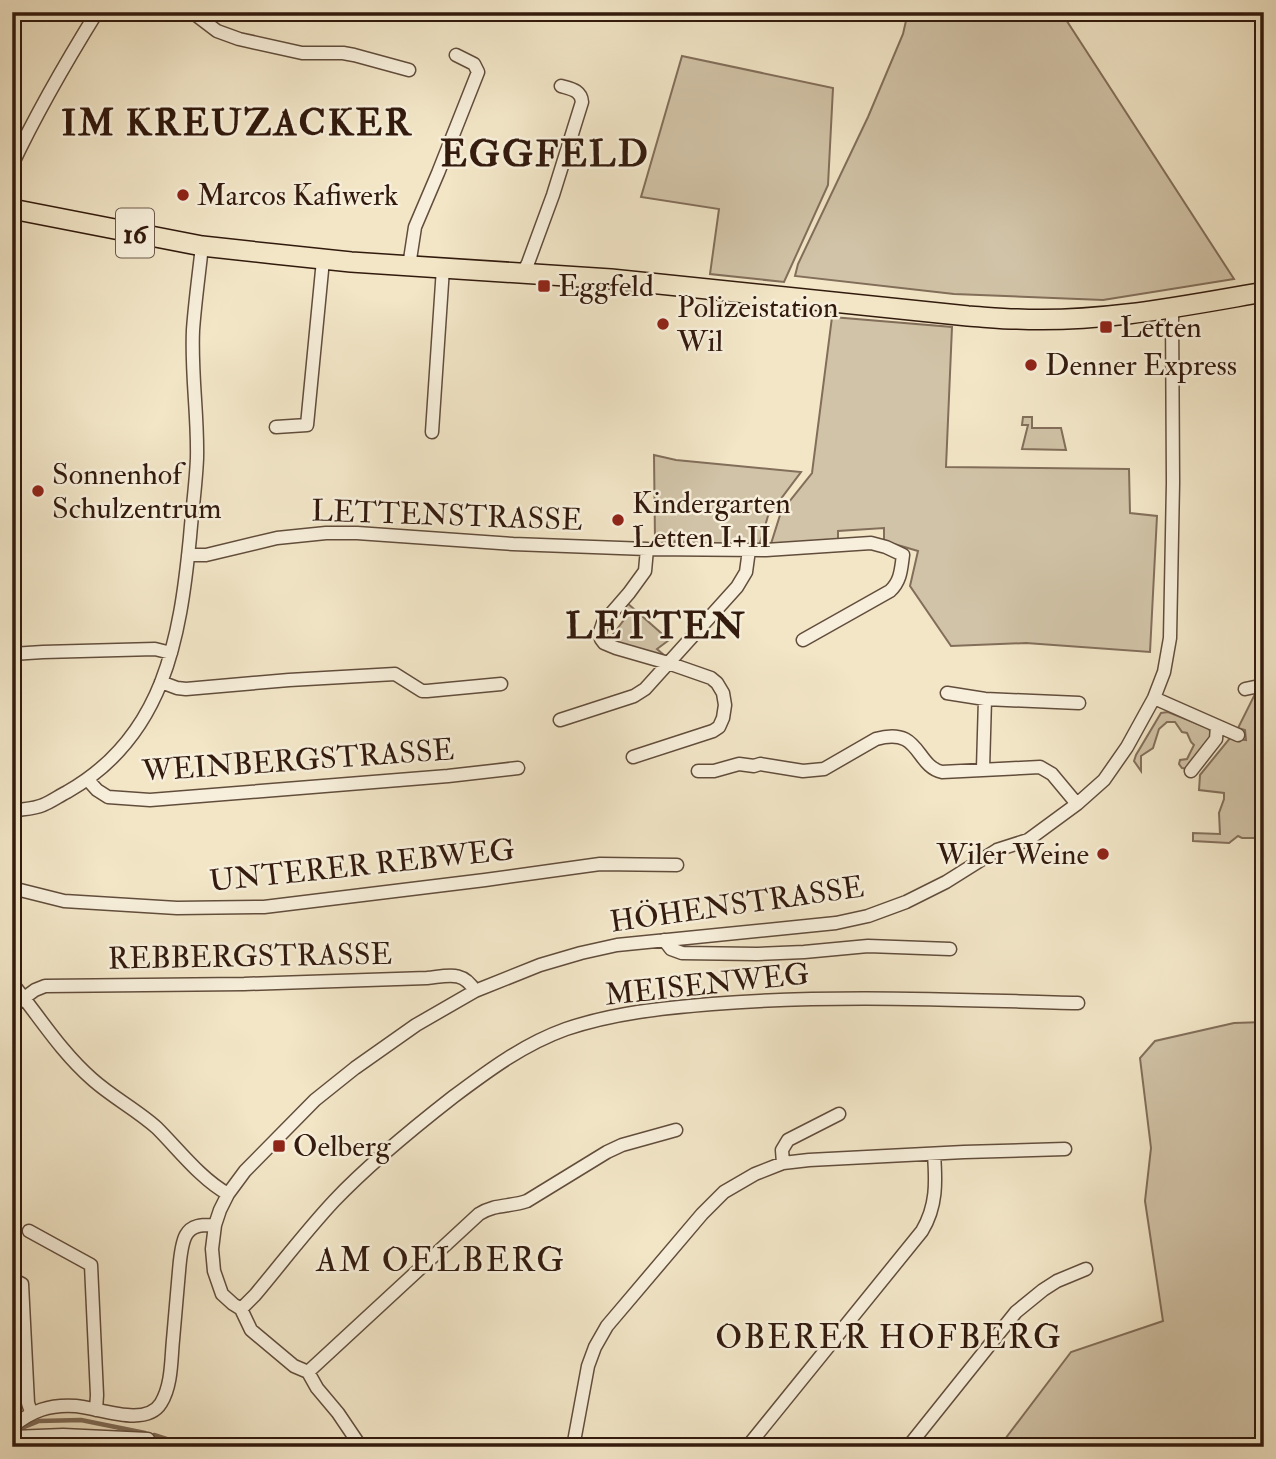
<svg xmlns="http://www.w3.org/2000/svg" width="1276" height="1459" viewBox="0 0 1276 1459" font-family="'IM FELL Double Pica',serif">
<rect width="100%" height="100%" fill="#f2e6c7"/>
<filter id="stains"><feTurbulence type="fractalNoise" baseFrequency=".00286" numOctaves="4"/><feColorMatrix values="0 0 0 0 .2 0 0 0 0 .09 0 0 0 0 .02 0 0 0 .5 -.17"/></filter>
<radialGradient id="worn" r=".72"><stop offset=".6" stop-color="#630" stop-opacity="0"/><stop offset="1" stop-color="#630" stop-opacity=".3"/></radialGradient>
<path fill="#d1c3a7" stroke="#826e5a" stroke-width="2" d="M908,12H1061L1234,279L1103,300L954,294L795,276L798,264L868,117L903,34Z
M682,56L833,88L828,185L784,282L710,274L719,209L641,197Z
M832,317L952,327L946,467L1129,469L1130,513L1157,516L1150,652L1026,643L951,646L910,586L918,551L884,541V528L838,531V543L770,547L781,512L812,473Z
M1023,417H1032V428H1061L1066,450L1022,449L1028,425H1022Z
M654,455L676,460L801,472L768,516L759,546L655,540Z
M626,602L669,640L657,649L664,655L656,656L609,640L607,637H611L626,617L624,604Z
M1264,690V838H1242L1238,836L1229,843L1193,841V833L1220,834L1219,813L1224,799V793L1199,790L1200,775L1230,738L1246,740L1245,730L1238,728L1256,692Z
M1168,712L1208,728L1214,737L1188,769L1182,768L1179,764L1180,760L1187,759L1194,745L1191,742L1187,733L1182,732L1175,722H1167L1159,729L1153,748L1141,756V771L1134,761L1136,755L1161,713Z
M1264,1022V1447H999L1071,1352L1163,1321L1145,1201L1151,1148L1140,1058L1155,1041L1234,1023Z"/>
<g fill="none" stroke-linecap="round" stroke-linejoin="round">
<path stroke="#7e6b57" stroke-width="4.5" d="M22,1428L39,1421L81,1420L145,1433
M154,1435L191,1447"/>
<defs>
<path id="street" d="M192,12L217,31L239,39L302,53H343L354,55L409,70
M12,165C37,112 66,62 97,12
M409,266L415,227L438,173L478,72L474,64L456,55
M522,274L528,263L553,195L582,102C581,90 571,89 561,86
M276,427L307,425L323,260
M432,432L443,268
M188,555H206L277,538L326,533H357L513,544L647,549L766,550L871,543L886,547L903,555C901,569 901,581 890,591L803,640
M12,654L43,652L155,649L171,653
M161,682L177,688L186,689L289,680L395,674L422,691H427L501,684
M1245,689L1264,685
M947,693L985,699L1079,703
M1154,698L1238,735
M560,720L634,696L645,689L737,587L746,572L749,550
M633,757L713,731L719,727L723,718L725,705L723,693L717,683L711,678L668,663L616,648L604,643L601,639L600,632L603,623L629,593L645,571L647,549
M983,769L985,699
M698,771H714L739,764L754,766L760,764L803,771L824,769L876,739C921,726 915,766 942,772L1040,767L1052,774L1077,804
M1191,771L1216,739L1217,726
M88,780L97,790L108,797L150,800L448,776L518,768
M12,811C22,809 34,809 43,805C51,802 59,796 67,792C164,737 180,639 190,537C192,511 196,484 197,458C198,415 191,373 193,330C195,302 199,274 202,246
M12,888L64,901L177,908L264,907L485,880L600,864L677,865
M664,940L671,949L682,953L757,954L804,952L868,946L950,949
M12,983C39,1016 60,1051 92,1079C112,1097 137,1110 157,1128C179,1150 201,1179 228,1194
M12,1007L35,990L45,986L244,984L427,978C448,976 463,970 475,991
M783,1163L782,1150L788,1140L839,1114
M29,1231L91,1265L97,1395L96,1410
M12,1279L22,1284L28,1403L31,1412
M241,1309L255,1295C281,1264 306,1231 334,1201C370,1163 412,1129 453,1097C489,1070 524,1044 566,1029C613,1013 663,1008 712,1004C834,994 956,1000 1078,1003
M308,1372L479,1214C494,1204 510,1207 527,1201L607,1152L622,1145L676,1130
M12,1427C31,1411 50,1404 76,1406C99,1408 146,1428 161,1403C172,1385 171,1360 173,1340C175,1317 177,1294 179,1271C180,1260 181,1244 186,1235C192,1224 204,1225 215,1225
M12,1437L63,1435L148,1439
M748,1446L922,1231C937,1206 936,1182 934,1154
M361,1447L338,1413L317,1388L308,1372L294,1366L251,1330L241,1309L233,1304L222,1294L214,1271L212,1249L215,1225L220,1210L228,1194L245,1171L315,1100L355,1068L416,1025L475,991L540,965L581,953L617,945L836,923L868,916L906,902L946,882L997,850L1028,840L1077,804L1104,780L1127,747L1154,698L1164,672L1170,638L1173,483L1172,308
M573,1447L588,1366L595,1347L607,1326L702,1214L724,1192L755,1174L783,1163L809,1160L964,1152L1065,1149
M908,1447L1016,1312L1043,1290L1057,1281L1086,1269"/>
<path id="primary" d="M12,209L202,246L275,254L351,262L611,279L968,316C984,317 1001,319 1017,319C1100,323 1183,306 1264,292"/>
</defs>
<use href="#street" stroke="#624d3c" stroke-width="15"/>
<use href="#primary" stroke="#321a0d" stroke-width="22"/>
<use href="#street" stroke="#f7efdb" stroke-width="12"/>
<use href="#primary" stroke="#f2e6c7" stroke-width="19"/>
</g>
<g fill="#8f2418" stroke="#f7efdb" stroke-width="2.5">
<circle cx="183" cy="195" r="7"/>
<rect x="537" y="279" width="14" height="14" rx="3.5"/>
<circle cx="663" cy="324" r="7"/>
<rect x="1099" y="320" width="14" height="14" rx="3.5"/>
<circle cx="1031" cy="365" r="7"/>
<circle cx="38" cy="491" r="7"/>
<circle cx="618" cy="520" r="7"/>
<circle cx="1103" cy="854" r="7"/>
<rect x="272" y="1139" width="14" height="14" rx="3.5"/>
</g>
<g text-anchor="middle" stroke-width="5" stroke-linejoin="round" paint-order="stroke">
<rect fill="#f7efdb" stroke="#6d5a4b" stroke-width="2" x="116" y="208.5" width="38" height="49" rx="5"/>
<g font-size="28" font-weight="bold" fill="#321a0d">
<text x="135" y="243">16</text>
</g>
<g font-size="30" fill="#321a0d" stroke="#f7efdb" text-anchor="start">
<text x="197" y="205">Marcos Kafiwerk</text>
<text x="558" y="296">Eggfeld</text>
<text x="677" y="317">Polizeistation<tspan x="677" dy="34">Wil</tspan></text>
<text x="1120" y="337">Letten</text>
<text x="1045" y="375">Denner Express</text>
<text x="52" y="484">Sonnenhof<tspan x="52" dy="34">Schulzentrum</tspan></text>
<text x="632" y="513">Kindergarten<tspan x="632" dy="34">Letten I+II</tspan></text>
<text x="1089" y="864" text-anchor="end">Wiler Weine</text>
<text x="293" y="1156">Oelberg</text>
</g>
<g font-size="30" fill="#321a0d" stroke="#f7efdb">
<text transform="translate(447 515) rotate(2)" y="10">LETTENSTRASSE</text>
<text transform="translate(298 760) rotate(-4)" y="10">WEINBERGSTRASSE</text>
<text transform="translate(362 865) rotate(-6)" y="10">UNTERER REBWEG</text>
<text transform="translate(737 904) rotate(-8)" y="10">HÖHENSTRASSE</text>
<text transform="translate(250 956) rotate(-1)" y="10">REBBERGSTRASSE</text>
<text transform="translate(707 984) rotate(-6)" y="10">MEISENWEG</text>
</g>
<g font-size="33" letter-spacing="2" fill="#321a0d" stroke="#f7efdb">
<text x="441" y="1271">AM OELBERG</text>
<text x="889" y="1348">OBERER HOFBERG</text>
</g>
<g font-size="37" font-weight="bold" letter-spacing="2" fill="#321a0d" stroke="#f7efdb">
<text x="237" y="135">IM KREUZACKER</text>
<text x="545" y="166">EGGFELD</text>
<text x="656" y="638">LETTEN</text>
</g>
</g>
<rect width="1276" height="1459" fill="none" stroke="#f2e6c7" stroke-width="42"/>
<rect x="14" y="14" width="1248" height="1431" fill="none" stroke="#321a0d" stroke-width="3.5"/>
<rect x="21" y="21" width="1234" height="1417" fill="none" stroke="#321a0d" stroke-width="2"/>
<rect width="100%" height="100%" filter="url(#stains)"/>
<rect width="100%" height="100%" fill="url(#worn)"/>
</svg>
